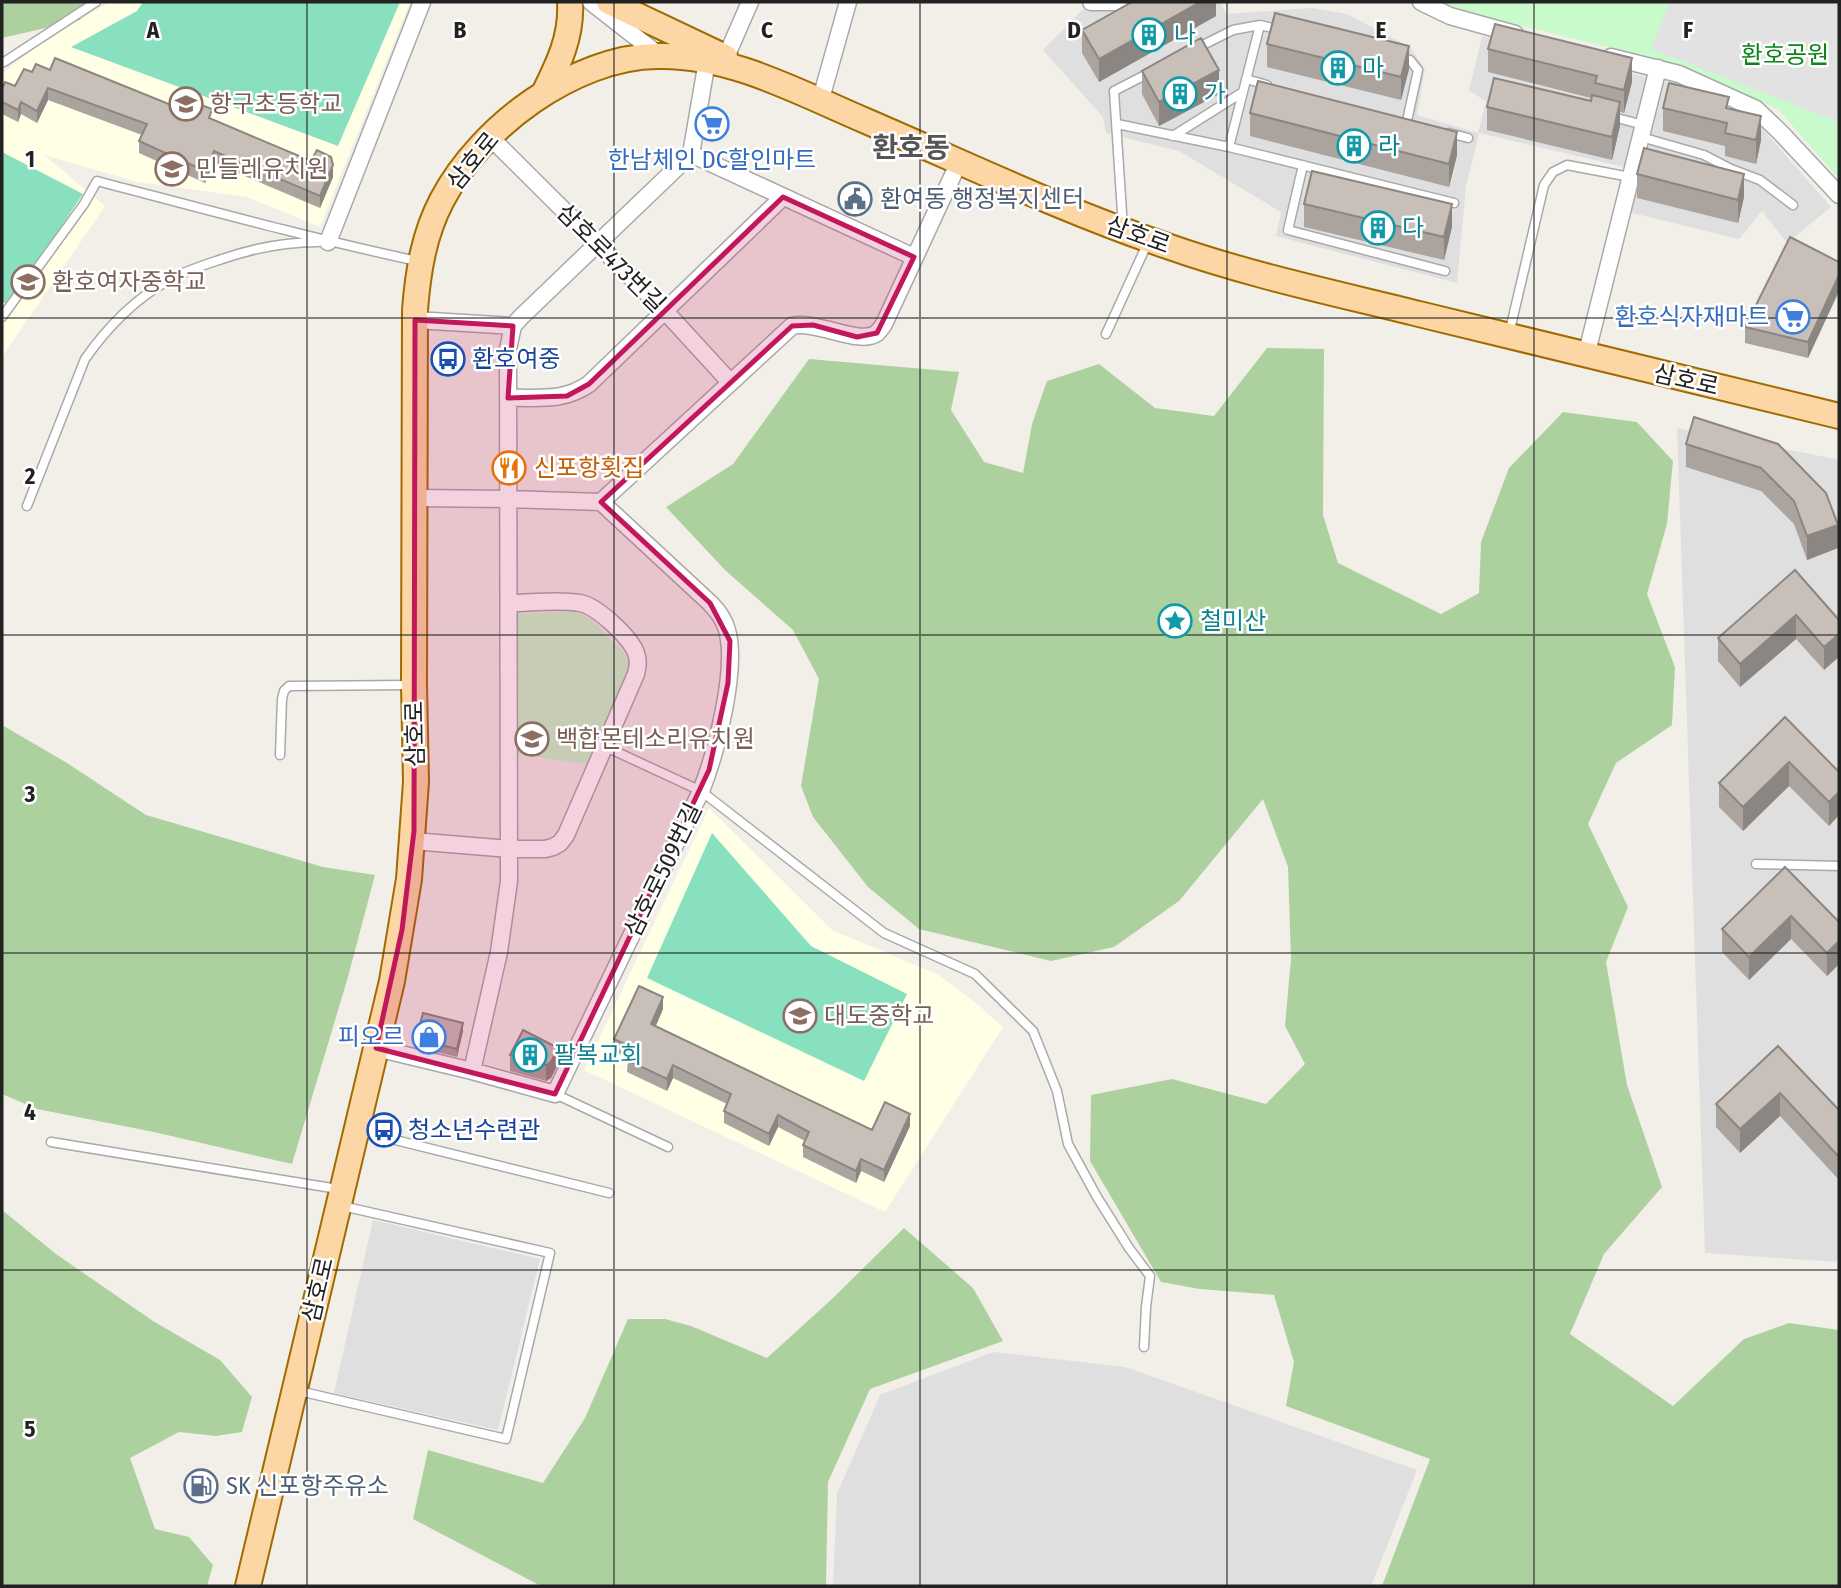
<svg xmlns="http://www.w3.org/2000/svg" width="1841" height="1588" viewBox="0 0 1841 1588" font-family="'Fira Sans Condensed','Noto Sans KR',sans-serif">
<rect width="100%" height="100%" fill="#f2efe9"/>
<path fill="#e0dfdf" d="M1147,2H1220L1226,14L1312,8L1347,14L1410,47L1425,69L1417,115L1478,133L1486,101L1469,91L1482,36L1674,84L1761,127L1831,207L1787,243L1762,211L1739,239L1616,209L1624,167L1479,133L1466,186L1457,283L1276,236L1281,212L1179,151L1106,133L1103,117L1043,50L1083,9L1119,12Z
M1677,428L1836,459L1839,464V1262L1705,1253Z
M373,1220L540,1259L498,1430L334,1393Z
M993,1352L1125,1367L1417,1470L1371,1586H833L837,1494L880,1395Z"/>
<path fill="#ffffe5" d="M110,2H410L320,227L247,197L138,182L44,155L105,206L2,357V74L42,42Z
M709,808L832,930L939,975L978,1005L1003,1027L885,1212L584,1070Z"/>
<path fill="#add19e" d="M2,2H91L80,20L2,38Z
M1267,348L1324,349L1323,515L1338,563L1441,614L1479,593L1481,542L1509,468L1563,412L1637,422L1673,461L1667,524L1647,594L1675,667L1672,725L1616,763L1588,824L1628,907L1606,962L1627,1085L1662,1187L1604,1254L1570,1334L1673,1406L1744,1339L1789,1323L1839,1330V1586H1382L1430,1459L1286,1406L1294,1362L1274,1295L1200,1289L1161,1282L1090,1161L1091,1095L1172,1079L1266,1104L1305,1064L1285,1026L1291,959L1288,867L1263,799L1179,901L1114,947L1051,961L919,929L868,887L813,817L801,786L819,679L793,630L725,570L666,507L733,464L809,359L959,372L951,410L984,462L1023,473L1032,424L1047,381L1099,364L1155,408L1214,416Z
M2,725L67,763L146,815L323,867L375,875L348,977L292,1164L154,1132L37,1109L2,1094Z
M2,1210L56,1254L153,1321L220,1360L252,1397L242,1432L216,1436L179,1432L130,1458L155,1529L189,1537L213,1565L207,1586H2Z
M904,1228L973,1288L1003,1341L870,1389L828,1482L826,1586H541L413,1519L428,1450L543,1483L585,1418L628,1319H665L691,1326L767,1358L833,1298Z"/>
<path fill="#c8facc" d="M1441,2H1839V179L1778,109L1679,65L1475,14Z
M575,611L590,619L622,650L628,662L627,673L587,764L516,754V614Z"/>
<path fill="#88e0be" d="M143,2H400L338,146L71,47L137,11Z
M2,152L83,194L8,305L2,301Z
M712,833L811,946L907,994L864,1081L647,978Z"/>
<path fill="#e2e2e2" d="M1670,2H1839V122L1651,49Z"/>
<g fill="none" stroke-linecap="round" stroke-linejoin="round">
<defs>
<path id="service" d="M1195,49L1233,30L1260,25L1281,30
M1400,57L1410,60L1418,70L1407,121
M4,62L96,2
M1246,79L1267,85
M1613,117L1644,125
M1117,124L1229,147L1454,203
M1449,133L1468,138
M1173,136L1243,92
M1641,137L1704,155L1731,169L1760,180L1793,205
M1229,147L1260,25
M1303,165L1288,230L1445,271
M1123,228L1114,91L1149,73
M2,317L84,204L97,181C204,209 310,238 417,261
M1106,334L1148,242
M1509,334L1544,185L1553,172L1567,165L1630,177
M27,506L85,359C106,329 134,300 167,281C184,271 204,265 222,259C254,248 285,242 318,242
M606,747L701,791L884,933L975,974L1033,1031L1057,1091L1068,1144L1097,1197L1129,1248L1150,1276L1146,1307L1144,1347
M280,755L282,699L284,691L289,686L411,685
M1756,864L1839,866
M555,1094L668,1147
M359,1131L609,1193
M51,1142L338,1189
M299,1391L506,1439L550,1253L342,1206"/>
<path id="minor" d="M591,2L660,56
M1091,2H1119
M1421,2L1450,16L1515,34
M726,57L750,2
M1611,57L1679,74L1756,109L1781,133L1839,195
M820,102L848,2
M490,137L664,310L730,382
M691,154L707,61
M328,242L422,2
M415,320L513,326
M1586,356L1658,68
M508,398C539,397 563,402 589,384L783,197
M415,498L507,499L601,502L792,326C817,320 859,346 877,333C880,330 882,327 884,324L959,162
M413,841L510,849H545L553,847L560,843L566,835L636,674C638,667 639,661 636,653C630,637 597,606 580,603C558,599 531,603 509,603
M376,1048L472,1071L555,1094L701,791C716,753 738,669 727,630C724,619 718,611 710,603L601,502
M472,1071L499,952L509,881L508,349L513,326L521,317L691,154L914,257"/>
<path id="primary" d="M609,2L725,57
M544,93C559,63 572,36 570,2
M248,1586L392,981L409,879L416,782L414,685L415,310C418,271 424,234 442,200C480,127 574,57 657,56C730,54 800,93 866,121C966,164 1064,211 1167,246C1249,275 1335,293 1419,314C1559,349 1699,383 1839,416"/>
</defs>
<use href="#service" stroke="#a9a9a9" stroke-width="11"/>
<use href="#minor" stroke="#a9a9a9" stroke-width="19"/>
<use href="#primary" stroke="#a06b00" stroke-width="28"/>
<use href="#service" stroke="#fff" stroke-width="8"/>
<use href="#minor" stroke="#fff" stroke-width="16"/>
<use href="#primary" stroke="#fcd6a4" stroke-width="24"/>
</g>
<path fill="#aba49e" d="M1216,2V16L1099,82L1082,53V30Z
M1267,44L1409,69L1401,100L1267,67Z
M1488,49L1632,82L1624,113L1620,112V126L1612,160L1487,130V107L1591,101V98L1488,72Z
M50,70L176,107L212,119L333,177L320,208L214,163L205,183L139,153V141L142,135L48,100L37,123L21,114L18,122L2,114V89L15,86L32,72Z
M1142,71L1219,94L1159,126L1142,94Z
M1663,108L1729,109L1761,140L1756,164L1725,156V146L1663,131Z
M1250,113L1457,155L1449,187L1250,136Z
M1637,174L1744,197L1738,223L1637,198Z
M1304,204L1452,227L1444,260L1304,227Z
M1839,262V291L1808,358L1745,343V327Z
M1686,444H1778L1838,548L1807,560L1794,524L1761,491L1686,467Z
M1795,570L1839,620L1824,670L1796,639L1740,687L1718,661V638Z
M1785,717L1839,772V815L1829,826L1789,786L1743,831L1719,807V783Z
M1785,867L1839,922V964L1827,976L1791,939L1749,980L1722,952V929Z
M663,1009L656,1026L872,1130L910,1126L884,1182L861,1171L856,1183L803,1157V1145L805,1141L778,1127L769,1146L724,1123V1111L727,1104L673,1078L667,1091L627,1072L628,1058L614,1051V1039Z
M463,1031L457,1057L416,1047V1039Z
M1778,1046L1839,1110V1180L1780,1116L1740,1153L1716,1127V1104Z
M510,1055L558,1064L551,1078L546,1081L510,1071Z"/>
<path fill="#8b8681" d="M1200,2H1216V16L1099,82V59Z
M1409,46V69L1401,100V77Z
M1632,58V82L1624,113V90Z
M1219,70V94L1159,126V102Z
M48,88V100L37,123V111Z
M21,102V114L18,122V110Z
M1620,102V126L1612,160V137Z
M1761,116V140L1756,164V140Z
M1457,132V155L1449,187V164Z
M214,151V163L205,183V171Z
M333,165V177L320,208V196Z
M1744,174V197L1738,223V200Z
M1452,204V227L1444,260V237Z
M1839,275V291L1808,358V342Z
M1838,525V548L1807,560V536Z
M1796,615V639L1740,687V664Z
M1839,634V657L1824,670V647Z
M1789,762V786L1743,831V807Z
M1839,792V815L1829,826V802Z
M1791,916V939L1749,980V957Z
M1839,941V964L1827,976V953Z
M663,997V1009L651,1036V1024Z
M463,1023V1031L457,1057V1049Z
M558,1048V1064L551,1078L546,1081V1065Z
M673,1065V1078L667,1091V1079Z
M1780,1093V1116L1740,1153V1129Z
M910,1114V1126L884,1182V1170Z
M778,1115V1127L769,1146V1134Z
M861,1159V1171L856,1183V1171Z"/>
<path fill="#c7bfb8" stroke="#8b8681" stroke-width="2" d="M1132,2H1200L1099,59L1082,30Z
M1275,13L1409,46L1401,77L1267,44Z
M1495,24L1632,58L1624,90L1595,83L1597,76L1488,49Z
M1201,38L1219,70L1159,102L1142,71Z
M55,58L176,107L180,97L212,109L209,118L311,161L317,150L331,157L333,165L320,196L214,151L205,171L139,141L147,124L48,88L37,111L21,102L18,110L2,102V89L5,82L15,86L24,69L32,72L36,64L50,70Z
M1494,78L1591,101L1592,95L1620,102L1612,137L1487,107Z
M1258,81L1457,132L1449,164L1250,113Z
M1669,83L1729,97L1726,108L1761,116L1756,140L1725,133L1727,123L1663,108Z
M1644,148L1744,174L1738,200L1637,174Z
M1312,171L1452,204L1444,237L1304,204Z
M1790,237L1839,262V275L1808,342L1745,327Z
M1694,417L1778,444L1826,493L1838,525L1807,536L1794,501L1761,468L1686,444Z
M1795,570L1839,620V634L1824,647L1796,615L1740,664L1718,638Z
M1785,717L1839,772V792L1829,802L1789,762L1743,807L1719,783Z
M1785,867L1839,922V941L1827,953L1791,916L1749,957L1722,929Z
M639,986L663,997L651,1024L872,1130L885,1102L910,1114L884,1170L861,1159L856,1171L803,1145L809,1132L778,1115L769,1134L724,1111L731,1094L673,1065L667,1079L627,1060L633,1048L614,1039Z
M423,1013L463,1023L457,1049L416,1039Z
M523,1030L558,1048L551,1062L546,1065L510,1055Z
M1778,1046L1839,1110V1157L1780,1093L1740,1129L1716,1104Z"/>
<path fill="#c2185b" fill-opacity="0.2" stroke="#c2185b" stroke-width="5" stroke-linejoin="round" d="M783,197L914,257L877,333L857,337L813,325L792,326L601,502L710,603L730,641L728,683L709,770L555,1094L376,1048L402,930L414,831L415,320L513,326L508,398L567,396L589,384Z"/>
<path fill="none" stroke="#222" stroke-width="2" stroke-opacity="0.55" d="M307,2V1586M614,2V1586M920,2V1586M1227,2V1586M1534,2V1586M2,318H1839M2,635H1839M2,953H1839M2,1270H1839"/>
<defs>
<symbol id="building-ring" viewBox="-11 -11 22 22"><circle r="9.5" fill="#fff" stroke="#0f9aa8" stroke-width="1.5"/><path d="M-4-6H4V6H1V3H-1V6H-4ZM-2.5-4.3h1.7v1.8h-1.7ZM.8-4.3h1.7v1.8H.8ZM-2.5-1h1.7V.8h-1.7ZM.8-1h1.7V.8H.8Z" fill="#0f9aa8"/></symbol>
<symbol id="school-ring" viewBox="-11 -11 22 22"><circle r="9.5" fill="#fff" stroke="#8d6e63" stroke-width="1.5"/><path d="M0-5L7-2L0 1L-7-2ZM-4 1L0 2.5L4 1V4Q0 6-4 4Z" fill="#8d6e63"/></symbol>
<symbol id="supermarket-ring" viewBox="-11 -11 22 22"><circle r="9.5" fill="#fff" stroke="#3f7fe0" stroke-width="1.5"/><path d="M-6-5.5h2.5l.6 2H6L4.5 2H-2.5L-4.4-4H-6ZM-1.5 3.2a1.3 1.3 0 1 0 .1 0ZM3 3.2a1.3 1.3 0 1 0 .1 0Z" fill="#3f7fe0"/></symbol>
<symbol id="civic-ring" viewBox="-11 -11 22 22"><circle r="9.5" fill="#fff" stroke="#5c6f8a" stroke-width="1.5"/><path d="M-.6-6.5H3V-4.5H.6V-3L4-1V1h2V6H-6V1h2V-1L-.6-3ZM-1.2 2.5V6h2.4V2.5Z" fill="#5c6f8a"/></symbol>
<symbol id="bus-ring" viewBox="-11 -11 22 22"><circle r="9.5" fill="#fff" stroke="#1a4fb4" stroke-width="1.5"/><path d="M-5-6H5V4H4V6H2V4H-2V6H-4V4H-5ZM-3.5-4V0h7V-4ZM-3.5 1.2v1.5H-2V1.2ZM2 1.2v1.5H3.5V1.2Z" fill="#1a4fb4"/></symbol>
<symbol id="restaurant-ring" viewBox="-11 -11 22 22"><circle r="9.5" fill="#fff" stroke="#e8710a" stroke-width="1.5"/><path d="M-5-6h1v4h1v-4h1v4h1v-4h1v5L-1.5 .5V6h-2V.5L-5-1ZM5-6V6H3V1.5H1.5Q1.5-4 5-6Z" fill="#e8710a"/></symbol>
<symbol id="sight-ring" viewBox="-11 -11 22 22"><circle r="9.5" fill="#fff" stroke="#0f9aa8" stroke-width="1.5"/><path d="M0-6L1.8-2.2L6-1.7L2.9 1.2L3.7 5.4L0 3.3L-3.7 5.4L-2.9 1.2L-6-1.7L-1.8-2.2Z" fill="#0f9aa8"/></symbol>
<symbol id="shop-ring" viewBox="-11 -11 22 22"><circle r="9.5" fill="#fff" stroke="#3f7fe0" stroke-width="1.5"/><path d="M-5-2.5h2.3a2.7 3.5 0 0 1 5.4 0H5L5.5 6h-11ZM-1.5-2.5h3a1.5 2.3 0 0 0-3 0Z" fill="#3f7fe0"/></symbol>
<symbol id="fuel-ring" viewBox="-11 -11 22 22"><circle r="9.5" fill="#fff" stroke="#5c6f8a" stroke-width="1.5"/><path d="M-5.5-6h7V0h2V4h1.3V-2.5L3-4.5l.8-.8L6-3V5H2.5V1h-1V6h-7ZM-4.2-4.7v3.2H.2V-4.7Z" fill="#5c6f8a"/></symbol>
</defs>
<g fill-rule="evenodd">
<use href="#building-ring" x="1130" y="16" width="38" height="38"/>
<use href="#building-ring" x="1319" y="49" width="38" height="38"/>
<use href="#building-ring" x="1161" y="75" width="38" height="38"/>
<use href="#school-ring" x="167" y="85" width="38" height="38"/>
<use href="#supermarket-ring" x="693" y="105" width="38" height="38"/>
<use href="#building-ring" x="1335" y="127" width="38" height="38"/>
<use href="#school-ring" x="153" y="150" width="38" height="38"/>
<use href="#civic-ring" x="836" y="180" width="38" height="38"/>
<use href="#building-ring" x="1359" y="209" width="38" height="38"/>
<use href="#school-ring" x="9" y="263" width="38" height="38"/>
<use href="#supermarket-ring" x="1774" y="298" width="38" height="38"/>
<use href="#bus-ring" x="429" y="340" width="38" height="38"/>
<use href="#restaurant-ring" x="490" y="449" width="38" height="38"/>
<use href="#sight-ring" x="1156" y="602" width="38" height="38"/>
<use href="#school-ring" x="513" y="720" width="38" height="38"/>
<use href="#school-ring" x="781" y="997" width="38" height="38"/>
<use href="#shop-ring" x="410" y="1018" width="38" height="38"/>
<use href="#building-ring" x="511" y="1036" width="38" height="38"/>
<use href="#bus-ring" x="365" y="1111" width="38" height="38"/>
<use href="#fuel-ring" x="182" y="1467" width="38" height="38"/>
</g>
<g text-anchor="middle" stroke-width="5" stroke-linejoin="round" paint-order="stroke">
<g font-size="24" fill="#0d838f" stroke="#fff" text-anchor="start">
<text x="1174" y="43">나</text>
<text x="1362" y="76">마</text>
<text x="1204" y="102">가</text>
<text x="1378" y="154">라</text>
<text x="1402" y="236">다</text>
<text x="1200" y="629">철미산</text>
<text x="554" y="1063">팔복교회</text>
</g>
<g font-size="24" fill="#0c8416" stroke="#fff">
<text x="1785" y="63">환호공원</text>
</g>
<g font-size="24" fill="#785e54" stroke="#fff" text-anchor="start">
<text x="210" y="112">항구초등학교</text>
<text x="196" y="177">민들레유치원</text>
<text x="52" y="290">환호여자중학교</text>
<text x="556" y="747">백합몬테소리유치원</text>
<text x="824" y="1024">대도중학교</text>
</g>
<g font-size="24" fill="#366cbe" stroke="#fff" text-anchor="end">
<text x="712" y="168" text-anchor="middle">한남체인 DC할인마트</text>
<text x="1769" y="325">환호식자재마트</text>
<text x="404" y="1045">피오르</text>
</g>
<g font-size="24" fill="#222" stroke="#fff">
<text transform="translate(473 161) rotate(-51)" y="8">삼호로</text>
<text transform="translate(1138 235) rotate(20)" y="8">삼호로</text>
<text transform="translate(611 258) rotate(45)" y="8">삼호로473번길</text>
<text transform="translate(1686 380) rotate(13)" y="8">삼호로</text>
<text transform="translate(415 734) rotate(-91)" y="8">삼호로</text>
<text transform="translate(663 870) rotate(-64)" y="8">삼호로509번길</text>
<text transform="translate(318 1290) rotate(-77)" y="8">삼호로</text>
</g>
<g font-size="24" fill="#4e5e75" stroke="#fff" text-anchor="start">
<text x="880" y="207">환여동 행정복지센터</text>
<text x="226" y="1494">SK 신포항주유소</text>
</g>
<g font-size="24" fill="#164399" stroke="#fff" text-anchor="start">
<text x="472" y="367">환호여중</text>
<text x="408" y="1138">청소년수련관</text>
</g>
<g font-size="24" fill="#c56008" stroke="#fff" text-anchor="start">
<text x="534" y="476">신포항횟집</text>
</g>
<g font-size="28" font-weight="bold" fill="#555" stroke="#fff">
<text x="911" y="157">환호동</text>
</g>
</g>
<g font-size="23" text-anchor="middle" font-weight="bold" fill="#222" stroke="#fff" stroke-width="5" stroke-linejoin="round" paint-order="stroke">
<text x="153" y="38">A</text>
<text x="460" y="38">B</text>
<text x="767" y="38">C</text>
<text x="1074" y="38">D</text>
<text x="1381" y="38">E</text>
<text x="1688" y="38">F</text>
<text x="30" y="167">1</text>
<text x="30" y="484">2</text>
<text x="30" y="802">3</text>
<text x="30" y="1120">4</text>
<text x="30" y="1437">5</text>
</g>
<rect width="1841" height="1588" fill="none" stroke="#222222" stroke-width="7"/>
</svg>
